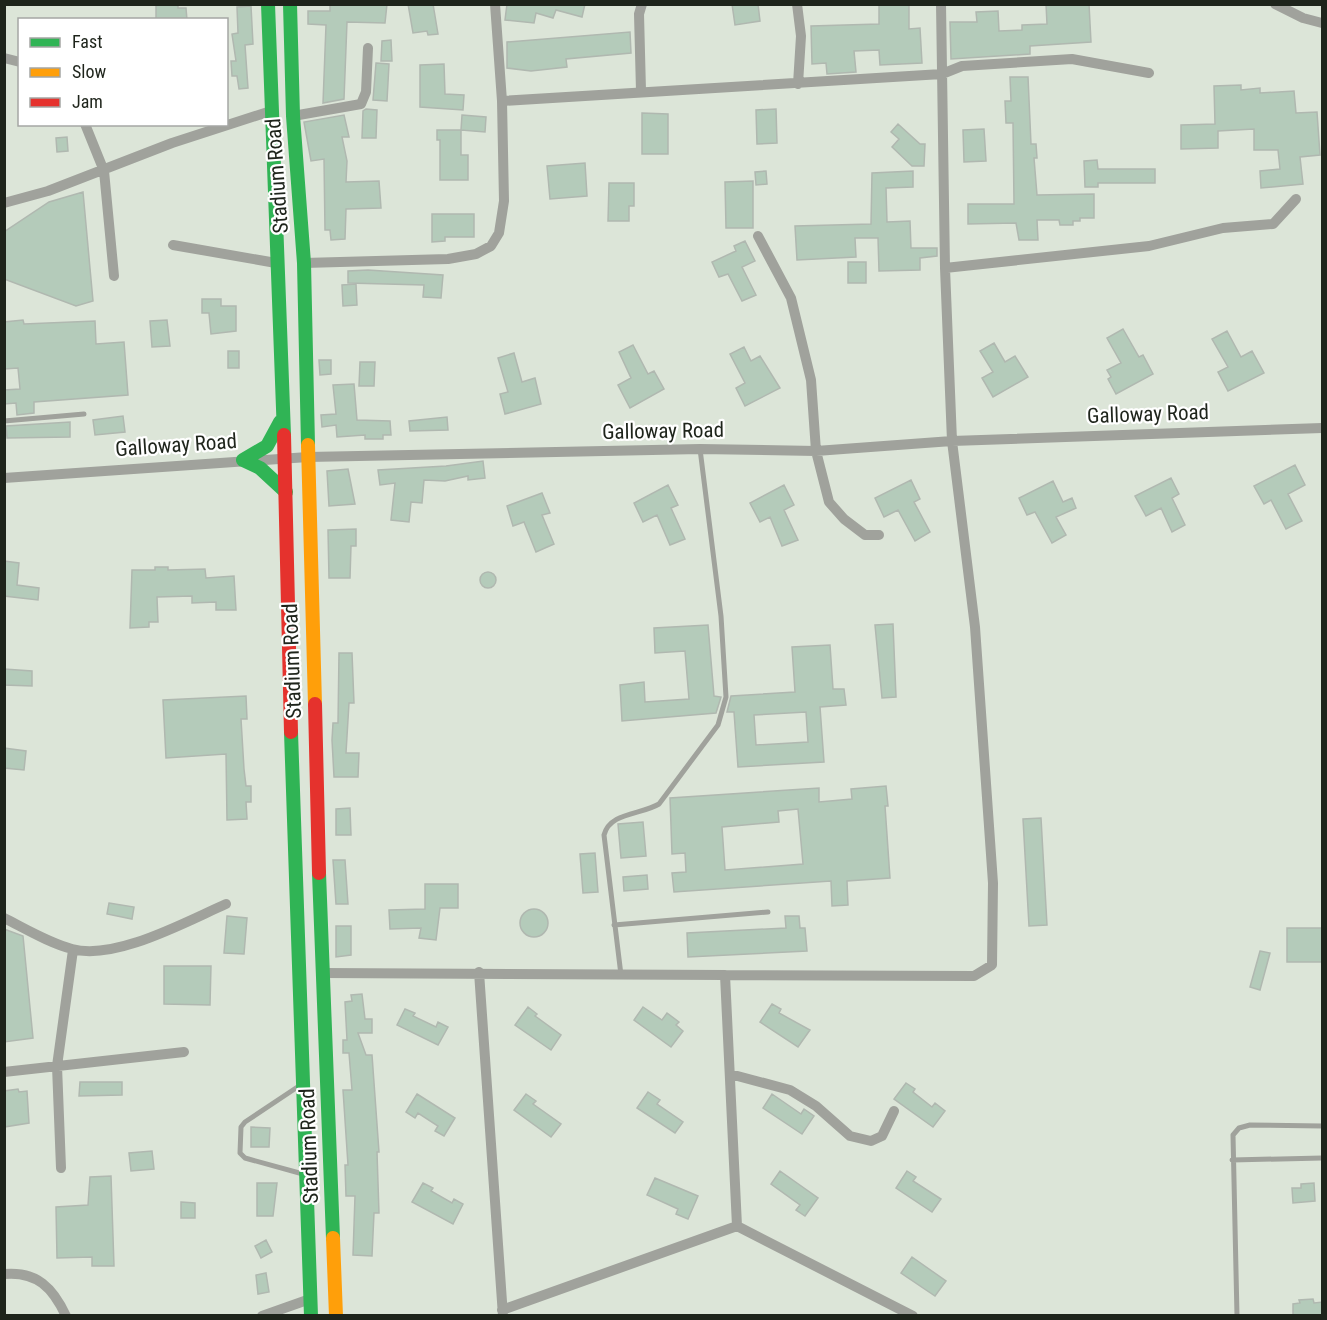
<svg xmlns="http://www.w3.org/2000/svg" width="1327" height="1320" viewBox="0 0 1327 1320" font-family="'Roboto Condensed',sans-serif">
<rect width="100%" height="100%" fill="#dce5d8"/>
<path fill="#b4cbba" stroke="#b0b8b0" stroke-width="1.5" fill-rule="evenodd" d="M156,4H178V8H186L187,20H156Z
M330,4H387L385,23L347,22L344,99L323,103L326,25L308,24V11H330Z
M408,4H433L438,34L428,35L427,31L413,33Z
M507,4H585L582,17L556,10L553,18L536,13L534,23L505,20Z
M732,4H758L760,21L735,25Z
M879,4H909V29L920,28L922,63L880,65L879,50L854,51L856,72L827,74L826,63L812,64L811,26L879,24Z
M1046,4H1089L1091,42L1030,46V54L951,59L950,22H977L976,12L998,11L999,31L1022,30V25L1047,24Z
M251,6L253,44L245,45L248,88L239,89L237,76H232L231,61H236L232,34L238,33L237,7Z
M630,32L631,53L566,59L567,67L531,71L507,68V42Z
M391,40L392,61H381L382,41Z
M376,63L389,64L387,101L373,100Z
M444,64L445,94L464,95L463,110L420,107V65Z
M1010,77H1028L1031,144H1036L1037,158H1034L1037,195L1094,194V218H1080V221H1073V225H1060L1059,220H1037L1038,240H1019L1016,223L968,224V204H1014L1013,123H1006L1005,101H1011Z
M1241,85V90L1260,88V93L1294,91L1296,113L1317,112L1320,155L1300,157L1303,184L1261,188L1260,171L1280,169L1278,150H1254V129L1218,131V148L1181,149V125L1215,124L1214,86Z
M366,109L377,110L376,138H362L363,111Z
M776,109L777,143L757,144L756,110Z
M642,113L668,114V154H642Z
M344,115L349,137H342L347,161L346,182L379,181L381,208L346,209L345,239L331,240L330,230H325L324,159L311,161L304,122Z
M462,115L486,117L485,132L461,130V155H468V180H440V140H437V130H461Z
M898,124L920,144H925L924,166H912L892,147L899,139L891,132Z
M984,129L986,161L964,162L963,130Z
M67,137L68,151L57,152L56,138Z
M1097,160L1098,169H1155V183H1098V187H1085L1084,161Z
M585,163L587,196L550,199L547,166Z
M766,171L767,184L756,185L755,172Z
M913,171V187L886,188L887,222L910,221L911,248H937V256L920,258V270L879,271L878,238H855L856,257L797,260L795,226L871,224L872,173Z
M753,181V228H726L725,182Z
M609,183H634V206H629V221H608Z
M83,192L93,301L76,306L4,279V232L49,202Z
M432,214H474V237H445V241L432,242Z
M745,241L755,261L742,267L756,295L742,301L728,274L719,277L712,262L736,251L734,246Z
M848,262H866V283H848Z
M368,270L443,275L441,298L423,297L424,285L348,283V271Z
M356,284L357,305L343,306L342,285Z
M202,299H221V306H236V331L211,334L209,313H202Z
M23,320L24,324L95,321L96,344L124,342L128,395L34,402V413L17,415L16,403L4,404V390L20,389L18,368L4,369V322Z
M167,320L170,346L152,347L150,321Z
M1123,329L1139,357L1143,355L1153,374L1116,394L1108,379L1111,377L1107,370L1121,363L1107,338Z
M1227,331L1241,357L1252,351L1264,373L1228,391L1218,372L1228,367L1212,339Z
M994,343L1005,362L1015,356L1028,377L993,397L982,378L993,372L980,351Z
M633,345L648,374L654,371L664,389L630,408L618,385L631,378L619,352Z
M744,347L751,361L760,356L780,388L745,406L736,388L745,383L730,354Z
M228,351H239V368H228Z
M514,353L522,382L535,378L541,404L505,414L500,394L508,392L498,358Z
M319,360H331V374L320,375Z
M360,362H375L374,386H359Z
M354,384L357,420L390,421L391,435H383V439H365V435L337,437L336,425L322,427L321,415L336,414L333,385Z
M123,416L125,432L95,435L93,420Z
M447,417L448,430L410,431L409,421Z
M70,422V437L7,438L6,426Z
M483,461L485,478L468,480V476L445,481L424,480L422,503L411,502L409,522L391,520L395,483L380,485L378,470L446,466Z
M1295,465L1305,485L1288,494L1302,521L1286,529L1271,500L1264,504L1254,486Z
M348,469L355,504L329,506L327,471Z
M1171,478L1179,494L1172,498L1185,525L1172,532L1161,508L1146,516L1135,496Z
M911,480L920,499L914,502L930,532L915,541L898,510L884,517L875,498Z
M1053,481L1063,502L1072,498L1076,508L1056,517L1066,535L1052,543L1035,512L1027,515L1019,498Z
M668,485L678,505L671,508L685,539L670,545L657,515L643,522L634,503Z
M784,485L794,505L784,510L798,540L782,546L770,517L760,522L750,503Z
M542,493L550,513L542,515L554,544L536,552L524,522L513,526L507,506Z
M356,529V546H351L350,578H329L328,530Z
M4,561L19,563L17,585L39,588L38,600L4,596Z
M155,567H168V570L205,569L206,578L234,576L236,610H216V602L192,603V596L157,597L158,622H149V627L130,628L132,570H155Z
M480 580a8 8 0 1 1 16 0a8 8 0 1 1-16 0Z
M893,624L896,697L882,698L875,625Z
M708,625L714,696L721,697L716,713L622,721L620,685L644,682L645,702L689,699L685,651L655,653L654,628Z
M830,645L833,689H844L846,705L820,707L824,762L738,767L734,712H727L731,696L795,692L792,647ZM806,712L808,742L756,745L754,715Z
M339,653H352L354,703H349L346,753H359L358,777H334L332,740L333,723H338Z
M4,669L32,671V686L4,685Z
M246,696L247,719H241L244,769L246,786H251V802H246L247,819L227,820L226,754L166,758L163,700Z
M4,748L26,751L24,770L4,768Z
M886,786L888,806H885L890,878L847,881L848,905L832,906L831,881L674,892L672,873L686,872L685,853L672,854L670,798L819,788V802L852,799L851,789ZM798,809L803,864L725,870L722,827L779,822L778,811Z
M350,808L351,835H336V809Z
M1041,818L1047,925L1029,926L1023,819Z
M643,822L646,856L621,858L618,824Z
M595,853L598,892L583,893L580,854Z
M333,860H345L348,904H336Z
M647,875L648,889L624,891L623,877Z
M425,884H458V908H440L436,940L419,938L421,928L390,929L389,910L425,909Z
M109,903L134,907L132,919L107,914Z
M520 923a14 14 0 1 1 28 0a14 14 0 1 1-28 0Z
M227,916L247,918L244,954L224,953Z
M785,916H799L800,928H805L807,951L688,957L687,933L786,928Z
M336,926H351V955L336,957Z
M1287,928H1323V962H1287Z
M4,929L23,936L33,1038L4,1042Z
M1260,951L1270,953L1260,990L1250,987Z
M164,966H211L210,1005L164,1004Z
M362,994L365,1019H372V1033H358L366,1055H372L379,1152H377L379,1213H374L372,1256L353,1255L355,1196H346L345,1165H348L343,1090H352L349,1053H343V1040H347L345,1002L352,1001L351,995Z
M772,1004L781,1009L779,1013L810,1030L798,1047L760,1022Z
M528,1007L537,1014L535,1016L561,1035L551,1050L515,1025Z
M643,1007L662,1020L667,1013L679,1022L676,1025L683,1031L671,1047L634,1020Z
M405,1009L415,1013L413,1016L436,1027L438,1022L448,1027L438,1045L397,1025Z
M80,1082H122V1095L79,1096Z
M906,1083L915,1089L913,1092L932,1107L935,1103L945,1111L933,1127L894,1099Z
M18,1089L19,1092L27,1091L29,1123L4,1127V1091Z
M648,1092L660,1100L657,1104L683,1122L675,1133L637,1108Z
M417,1094L455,1118L444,1136L435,1131L438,1126L418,1113L415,1118L406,1112Z
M526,1094L536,1101L533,1104L561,1124L551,1137L514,1110Z
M772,1094L801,1114L804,1109L814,1116L802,1134L763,1108Z
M251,1127L270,1128L269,1147H251Z
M152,1151L154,1169L131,1171L129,1153Z
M780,1171L818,1198L805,1216L796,1210L800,1205L771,1184Z
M907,1171L916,1177L913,1181L941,1199L932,1212L896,1188Z
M111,1176L114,1266H92V1257L57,1258L56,1207L88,1205L90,1177Z
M655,1178L698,1196L688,1219L676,1214L678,1209L647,1195Z
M257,1183H277L273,1216H257Z
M423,1183L433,1188L431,1191L452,1203L454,1199L463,1204L453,1224L412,1202Z
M1314,1183L1315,1201L1293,1203L1292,1188H1301V1184Z
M181,1202L195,1203V1218H181Z
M266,1240L272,1252L261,1258L255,1246Z
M912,1257L946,1281L935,1296L901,1273Z
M266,1273L269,1292L258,1294L256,1275Z
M1313,1299L1314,1303L1323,1302V1316H1293V1304L1300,1303L1299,1300Z"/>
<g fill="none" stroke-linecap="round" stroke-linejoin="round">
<path stroke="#a0a29c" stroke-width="5" d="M4,421L84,414
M614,925L768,912
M621,975L604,835C610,812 641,815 659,804L718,725L726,697L721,616L700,449
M299,1086L245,1122L241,1127L240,1153L245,1158L303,1174
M1232,1160L1322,1158
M1237,1316L1233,1135L1239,1128L1250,1125L1322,1126"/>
<path stroke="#a0a29c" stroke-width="10" d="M797,4L801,36L798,84
M1275,4L1303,18L1322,23
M4,58L20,62
M641,91L639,14L642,4
M502,101L942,74L962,66L1072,59L1149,73
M293,116L361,104L366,92L368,48
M85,124L104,171L114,276
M4,203L48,191L172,143L271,111
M758,236L791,298L811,380L816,451L829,502L844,519L865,535H879
M173,245L276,263
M304,263L448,259L476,254L491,246L499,233L504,201L502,101L495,4
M945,268L1149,246L1223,228L1273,224L1296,199
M4,478L308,457L700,449L816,451L952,441L1322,428
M4,918C26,929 49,943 72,949C115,961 187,921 226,904
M479,972L503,1316
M324,973L725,975L737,1226L913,1316
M725,975L974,976L992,965L993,883L975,627L952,441L945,268L941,4
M4,1072L184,1052
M730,1074L790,1090L816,1106L850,1136L871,1141L882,1136L894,1111
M61,1168L57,1066L73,950
M4,1274C37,1271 53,1288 66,1316
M502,1310L737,1226
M262,1316L310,1299"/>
<path stroke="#30b455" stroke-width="14" d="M268,4L284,435
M290,4L293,116L304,263L308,445
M243,460L267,446L280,422
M243,460L260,468L286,492
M291,732L311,1316
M319,873L333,1238"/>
<path stroke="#ff9f0a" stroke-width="14" d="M308,445L315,704
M333,1238L336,1316"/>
<path stroke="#e5322d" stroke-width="14" d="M284,435L291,732
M315,704L319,873"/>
</g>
<g text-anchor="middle" stroke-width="4.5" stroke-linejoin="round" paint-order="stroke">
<g font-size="21" fill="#1e241b" stroke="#fff">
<text transform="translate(277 176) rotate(-94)" y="7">Stadium Road</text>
<text transform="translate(1148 414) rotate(-2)" y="7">Galloway Road</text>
<text transform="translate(663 431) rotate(-1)" y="7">Galloway Road</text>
<text transform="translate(176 445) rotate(-4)" y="7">Galloway Road</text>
<text transform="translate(292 661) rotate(-92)" y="7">Stadium Road</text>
<text transform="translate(309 1146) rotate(-92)" y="7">Stadium Road</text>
</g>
</g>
<rect width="1327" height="1320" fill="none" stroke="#1e241b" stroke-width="12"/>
<rect x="18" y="18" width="210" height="108" fill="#ffffff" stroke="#a5a7a4" stroke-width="1.5"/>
<rect x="30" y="38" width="30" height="9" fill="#30b455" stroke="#a5a7a4" stroke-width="1.5"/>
<text x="72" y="48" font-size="18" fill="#1e241b">Fast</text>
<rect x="30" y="68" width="30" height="9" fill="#ff9f0a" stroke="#a5a7a4" stroke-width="1.5"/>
<text x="72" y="78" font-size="18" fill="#1e241b">Slow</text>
<rect x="30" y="98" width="30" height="9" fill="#e5322d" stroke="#a5a7a4" stroke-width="1.5"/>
<text x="72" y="108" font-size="18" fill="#1e241b">Jam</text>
</svg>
